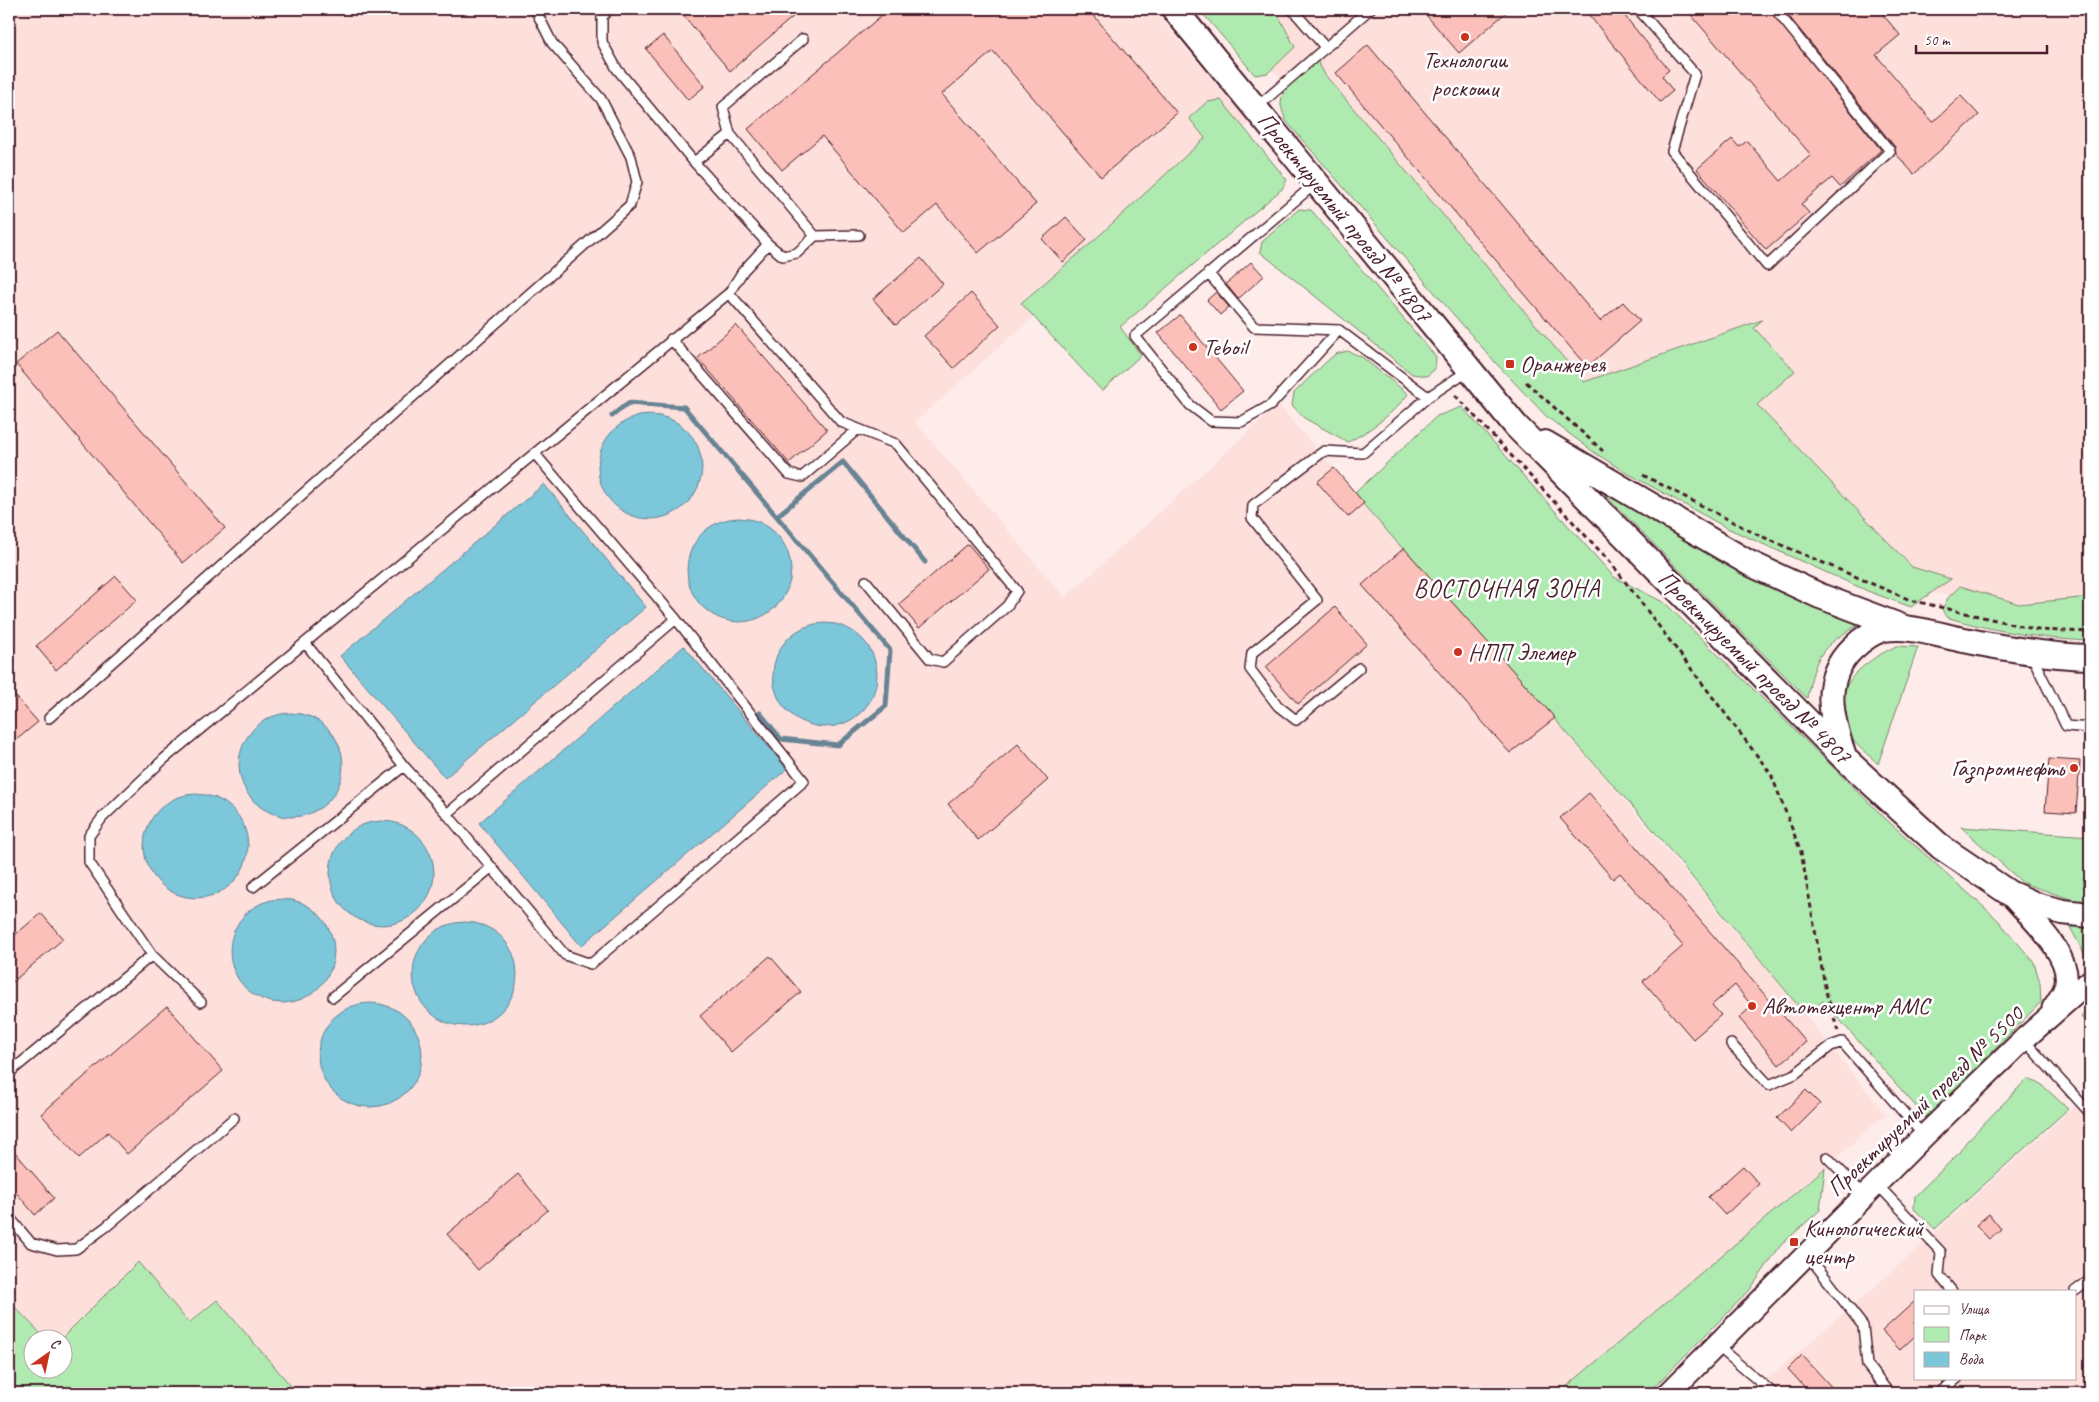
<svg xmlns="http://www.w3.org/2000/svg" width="2099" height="1402" viewBox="0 0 2099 1402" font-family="Caveat,sans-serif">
<rect width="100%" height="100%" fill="#feecea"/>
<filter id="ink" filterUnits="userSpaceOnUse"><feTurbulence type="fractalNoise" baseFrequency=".02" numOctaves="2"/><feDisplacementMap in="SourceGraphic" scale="10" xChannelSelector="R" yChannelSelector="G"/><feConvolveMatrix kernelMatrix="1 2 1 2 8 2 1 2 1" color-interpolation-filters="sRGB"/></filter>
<g filter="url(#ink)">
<path fill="#fddfdc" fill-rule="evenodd" d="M9,9H1152L1250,123L915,422L1065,598L1278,405L1555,718L1791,998L1885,1114L1825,1168L1559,1393H297L217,1300L189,1324L138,1262L61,1339H46L9,1301Z
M1220,9H2090V623L1895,585L1642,440L1487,315Z
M2090,1092V1393H1750L1869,1292ZM1915,1291H2075V1378H1915Z"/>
<path fill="#afebb0" stroke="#7c856e" d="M1199,9H1275L1295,47L1268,73L1255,75Z
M1317,60L1325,75L1584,382L1762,320L1754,328L1795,371L1757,405L1912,567L1951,579L1911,607L1870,592L1727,528L1627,473L1595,453L1547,417L1493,360L1286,121C1284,116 1282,110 1281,105C1280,86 1304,69 1317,60Z
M1221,100L1287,180L1282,189L1120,327L1141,355L1102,391L1021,303L1089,245L1205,138L1189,118L1207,102Z
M1299,209L1311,210L1436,357L1435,369L1427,376L1412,374L1260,252L1262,242Z
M1348,351L1362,357L1408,394C1394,413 1370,431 1348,442L1304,418L1292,405L1294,393L1308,379L1335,354Z
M1462,407L1614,577L1665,603L1889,822L1996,918L2034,962L2040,983L2041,1002L1927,1119L1823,1001L1805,1014L1649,825L1354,494L1437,416Z
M1603,493L1772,586L1858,625C1820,647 1816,655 1807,698Z
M1960,586L2019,604L2090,597V641C2043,639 1991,631 1946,617L1942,609L1948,598Z
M1896,646L1918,647L1878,764C1869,755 1856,746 1850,736C1826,690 1858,665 1896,646Z
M1961,827L2090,836V899L2079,902L2023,883Z
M2090,926V965L2070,927Z
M2090,1007V1027L2081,1017Z
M2027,1079L2041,1084L2068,1109L1935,1229L1914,1209L1915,1196L1958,1154L1966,1142Z
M1825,1168L1820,1210L1781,1245L1749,1291L1648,1393H1559Z
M138,1262L189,1323L217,1300L297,1393H9V1301L46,1339L32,1340V1370H62L61,1339Z"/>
<path fill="#7bc7da" stroke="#678494" d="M598 467a52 52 0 1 1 104 0a52 52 0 1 1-104 0Z
M544,484L646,607L445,778L340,656Z
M687 570a52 52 0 1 1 104 0a52 52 0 1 1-104 0Z
M773 675a52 52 0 1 1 104 0a52 52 0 1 1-104 0Z
M684,646L787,769L581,946L479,823Z
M239 765a52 52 0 1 1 104 0a52 52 0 1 1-104 0Z
M144 846a52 52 0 1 1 104 0a52 52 0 1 1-104 0Z
M330 873a52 52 0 1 1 104 0a52 52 0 1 1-104 0Z
M230 951a52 52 0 1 1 104 0a52 52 0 1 1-104 0Z
M413 974a52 52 0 1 1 104 0a52 52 0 1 1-104 0Z
M318 1055a52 52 0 1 1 104 0a52 52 0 1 1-104 0Z"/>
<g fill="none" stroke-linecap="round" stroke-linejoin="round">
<path stroke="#678494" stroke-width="5" d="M612,416L628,403L684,407L890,650L886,706L838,745L781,739L760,713
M777,516L843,462L925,562"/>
</g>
<path fill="#fcc0ba" stroke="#4a1f2b" d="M678,9H802L730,71Z
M889,9H1088L1177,113L1101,177L993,51L942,94L1036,204L978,253L937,205L904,233L822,136L782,170L748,129Z
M1421,9H1510L1459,53Z
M1584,9H1619L1669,70L1662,76L1673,91L1660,102Z
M1686,9H1769L1881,150L1840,187L1832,178L1801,204L1809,213L1766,250L1697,169L1732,139L1739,147L1747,141L1781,181L1811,155Z
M1783,9H1878L1900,35L1876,55L1933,122L1961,96L1979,115L1914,174L1896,154L1895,147Z
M663,35L705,86L688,100L646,49Z
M1368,45L1600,321L1623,302L1640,321L1587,367L1336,73Z
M1066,217L1087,240L1063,262L1042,239Z
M921,258L943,284L896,325L873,299Z
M1251,262L1264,276L1238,299L1226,284Z
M1216,292L1229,307L1220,315L1207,300Z
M971,293L1000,325L954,368L924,336Z
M1180,315L1243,391L1221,409L1158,333Z
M736,325L827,430L789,463L698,358Z
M57,330L225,528L183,563L16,364Z
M1334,468L1364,503L1348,517L1317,482Z
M968,544L989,569L919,628L899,604Z
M1404,548L1555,718L1510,753L1362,585Z
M116,576L137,600L56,670L36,646Z
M1335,607L1367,644L1298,704L1266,667Z
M9,689L38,722L15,741L9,734Z
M1018,744L1048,780L978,840L948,804Z
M2049,759L2080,761L2076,813L2045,811Z
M1589,793L1806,1042L1779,1065L1739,1018L1752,1006L1735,985L1712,1005L1721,1015L1693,1039L1643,981L1683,946L1620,873L1613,879L1560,818Z
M41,913L63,939L9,985V940Z
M770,956L801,992L731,1052L700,1016Z
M167,1006L223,1071L127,1154L108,1132L79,1158L41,1114Z
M1806,1090L1820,1104L1791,1133L1777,1118Z
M9,1145L54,1198L35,1215L9,1184Z
M1743,1166L1759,1184L1725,1215L1708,1197Z
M518,1174L548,1210L478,1270L447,1234Z
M1989,1214L2001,1229L1989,1239L1976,1225Z
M1915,1301V1336L1900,1350L1882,1331Z
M1802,1355L1837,1393H1810L1788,1369Z"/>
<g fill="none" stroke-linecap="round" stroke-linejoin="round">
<defs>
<path id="service" d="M609,9L602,17V42L617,69L694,162L768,244L783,256L797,253L815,236L730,134L723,107L803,39
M1292,9L1325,47
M1638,9L1695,74L1672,151L1767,266L1890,151L1775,9
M1257,107L1370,9
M694,162L730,134
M1316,183L1135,336L1190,405L1211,421L1241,422L1271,405L1339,330L1428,397
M815,236L859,235
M1208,273L1254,327L1339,330
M729,293L841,422L896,444L1017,591L1007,606L943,662L930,659L866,581
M671,339L789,474L802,477L858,429
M2031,654L2066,726L2090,728
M1359,668L1296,720L1278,706L1250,669L1252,653L1317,600L1252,518L1253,505L1324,451L1363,453L1428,397L1469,370
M49,718L630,205L637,182L631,157L601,99L552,43L535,9
M404,766L447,814L565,955L591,964L804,781L676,619L535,454
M447,814L676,619
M253,887L404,766L306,644
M333,997L492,867
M201,1002L152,955L89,862V836L102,818L164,759L729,293L743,271L768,244
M2024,1040L2090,1113
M1731,1044L1769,1085L1795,1074L1831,1046L1842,1042L1924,1136
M9,1073L152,955
M1827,1157L1865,1196
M1877,1184L1941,1252L1939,1275L1952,1291
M9,1217L31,1243L57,1250L76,1249L107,1226L234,1118
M1807,1254L1863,1326L1867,1365L1889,1393
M2075,1291L2090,1280
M1716,1345L1773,1393
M1939,1393L1958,1378"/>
<path id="tertiary" d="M2009,893C2027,915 2075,956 2065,987C2063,994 2057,1002 2053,1008
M1669,1393L1924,1136L2023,1040L2090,981"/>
<path id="secondary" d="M1174,9L1516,426L1844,758L1941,847L2009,893L2039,906L2063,912L2090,915
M1545,443L1749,563L1820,596L1905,628
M1843,754C1831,717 1821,679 1852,649C1861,640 1871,632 1884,629C1909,625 1935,634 1959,639C2002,648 2046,656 2090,657"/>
</defs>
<use href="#service" stroke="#4a1f2b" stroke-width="12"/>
<use href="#tertiary" stroke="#4a1f2b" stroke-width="25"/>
<use href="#secondary" stroke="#4a1f2b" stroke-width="28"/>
<path stroke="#4a1f2b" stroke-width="3" stroke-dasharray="5 4" stroke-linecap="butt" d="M1526,382L1603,451
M1455,395L1611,563L1771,774L1801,852L1826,992L1838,1031
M1643,475L1756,534L1910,600L2038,630L2090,632"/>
<use href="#service" stroke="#fff" stroke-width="9"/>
<use href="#tertiary" stroke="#fff" stroke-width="21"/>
<use href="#secondary" stroke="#fff" stroke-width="24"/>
</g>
</g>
<g fill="#c8321e" stroke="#fff" stroke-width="2">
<circle cx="1465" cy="37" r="5"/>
<circle cx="1193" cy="347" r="5"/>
<rect x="1505" y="359" width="10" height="10" rx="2.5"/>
<circle cx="1458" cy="652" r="5"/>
<circle cx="2074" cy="768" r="5"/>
<circle cx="1752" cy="1006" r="5"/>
<rect x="1789" y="1237" width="10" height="10" rx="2.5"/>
</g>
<g text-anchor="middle" stroke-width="5" stroke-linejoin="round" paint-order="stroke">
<g font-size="24" fill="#4a1f2b" stroke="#fff" text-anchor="start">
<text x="1465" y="68" text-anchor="middle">Технологии<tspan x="1465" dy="28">роскоши</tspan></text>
<text x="1203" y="355">Teboil</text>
<text x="1520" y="372">Оранжерея</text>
<text x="1468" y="660">НПП Элемер</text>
<text x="2064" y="776" text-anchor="end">Газпромнефть</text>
<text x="1762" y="1014">Автотехцентр АМС</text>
<text x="1804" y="1236">Кинологический<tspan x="1804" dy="28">центр</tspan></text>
</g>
<g font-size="24" fill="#4a1f2b" stroke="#fff">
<text transform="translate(1345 217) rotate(51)" y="8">Проектируемый проезд № 4807</text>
<text transform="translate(1755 667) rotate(45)" y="8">Проектируемый проезд № 4807</text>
<text transform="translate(1925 1101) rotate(-44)" y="8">Проектируемый проезд № 5500</text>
</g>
<g font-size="25" letter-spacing="1" fill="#4a1f2b" stroke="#fff">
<text x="1507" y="597">ВОСТОЧНАЯ ЗОНА</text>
</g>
</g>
<rect width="2099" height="1402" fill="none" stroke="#fff" stroke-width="30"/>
<rect x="15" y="15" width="2069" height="1372" fill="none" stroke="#4a1f2b" stroke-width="2" filter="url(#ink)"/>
<rect x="1914" y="1290" width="162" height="90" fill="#ffffff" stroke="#b7a5aa"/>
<rect x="1924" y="1306" width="25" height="8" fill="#ffffff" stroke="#b7a5aa"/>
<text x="1959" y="1314" font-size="15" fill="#4a1f2b">Улица</text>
<rect x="1924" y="1327" width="25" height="15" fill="#afebb0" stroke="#b7a5aa"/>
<text x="1959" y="1340" font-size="15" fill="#4a1f2b">Парк</text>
<rect x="1924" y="1352" width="25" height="15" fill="#7bc7da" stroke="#b7a5aa"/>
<text x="1959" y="1364" font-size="15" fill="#4a1f2b">Вода</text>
<g transform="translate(48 1354) rotate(33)"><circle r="24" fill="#ffffff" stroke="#b7a5aa"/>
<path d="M0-4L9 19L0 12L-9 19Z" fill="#c8321e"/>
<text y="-8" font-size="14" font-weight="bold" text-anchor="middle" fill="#4a1f2b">С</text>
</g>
<path d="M1916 45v8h131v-8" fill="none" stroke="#4a1f2b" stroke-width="2.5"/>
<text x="1924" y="45" font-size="15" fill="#4a1f2b" stroke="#ffffff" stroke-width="4" paint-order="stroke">50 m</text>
</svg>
